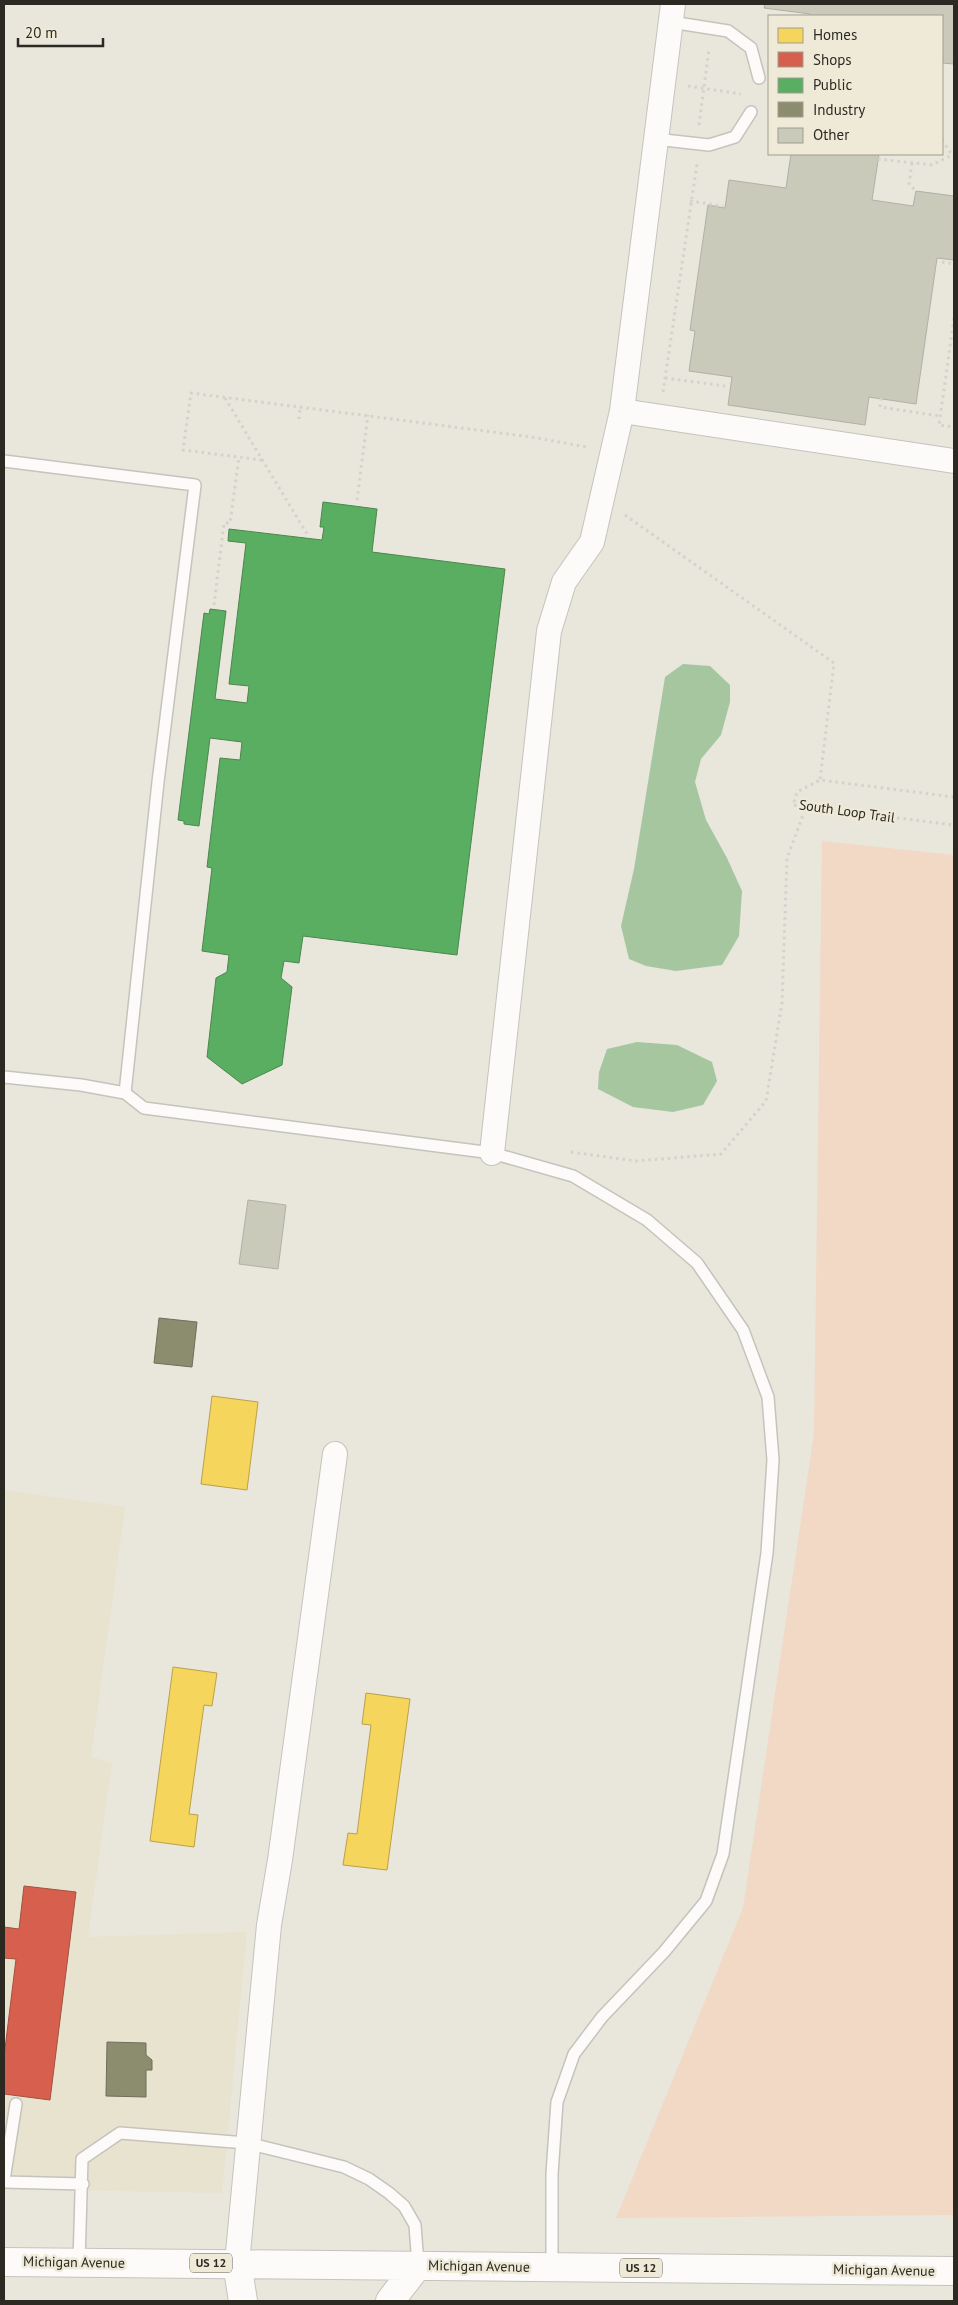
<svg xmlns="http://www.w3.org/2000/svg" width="958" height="2305" viewBox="0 0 958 2305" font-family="'PT Sans',sans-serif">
<rect width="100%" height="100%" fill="#e9e6dc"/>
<path fill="#e7e3cf" d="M4,1490L125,1507L91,1757L112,1763L88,1937L247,1932L222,2193L4,2189Z"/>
<path fill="#f1d9c6" d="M822,841L954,855V2215L616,2218L743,1908L814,1433Z"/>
<path fill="#a6c6a0" d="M683,664L710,666L730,685V702L721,735L701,759L695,782L706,820L727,858L742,891L739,936L722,965L676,971L646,966L629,959L621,926L634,869L665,677Z
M637,1042L677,1045L712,1062L717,1081L703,1105L673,1112L633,1107L598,1089L599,1072L607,1049Z"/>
<path fill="#f6d55c" stroke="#b9a14b" d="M212,1396L258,1402L247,1490L201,1484Z
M173,1667L217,1673L212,1706L204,1705L189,1814L198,1815L194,1847L150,1841Z
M366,1693L410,1699L387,1870L343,1865L348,1833L357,1834L371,1725L362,1724Z"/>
<path fill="#d6604d" stroke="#a35040" d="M24,1886L76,1892L50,2100L4,2094V2057L16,1959L4,1958V1927L19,1929Z"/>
<path fill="#5aae61" stroke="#4c864e" d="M323,502L377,509L372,552L505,569L457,955L303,936L299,963L284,961L281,978L292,987L282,1065L242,1084L207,1057L216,978L227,972L229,955L202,951L212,868L207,867L220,758L240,760L242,742L210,738L199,826L184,824V821L178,820L204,613L209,614L210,609L226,611L215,699L247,703L249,686L229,684L246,543L228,541L229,529L322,540L324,527H320Z"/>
<path fill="#8c8c6e" stroke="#6f6e57" d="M159,1318L197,1322L192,1367L154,1363Z
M107,2042L146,2043V2055L152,2060V2070H146V2097L106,2096Z"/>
<path fill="#c9caba" stroke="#b0b0a8" d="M765,4H954V64L942,63V16H810V14L764,8Z
M791,154H879L872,200L913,206L916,191L954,196V260L937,258L916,404L869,397L865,425L728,405L732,377L689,371L695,331L690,330L708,205L725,208L729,180L786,188Z
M248,1200L286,1205L278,1269L239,1264Z"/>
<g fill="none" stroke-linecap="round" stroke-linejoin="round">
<defs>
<path id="lane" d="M671,22L728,31L751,48L759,78
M655,139L709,145L735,137L751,112
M4,461L195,485L158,782L125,1093
M4,1077L81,1085L125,1093L144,1108L492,1153L573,1176L647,1220L697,1263L743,1330L768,1397L773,1460L767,1553L723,1854L706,1901L664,1952L602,2017L574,2054L557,2102L552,2174V2267
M4,2180L16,2104
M4,2182L83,2184
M79,2263L82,2159L120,2133L247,2143L344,2167L369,2179L389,2193L404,2206L415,2225L418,2265"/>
<path id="street" d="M622,411L673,4
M492,1153L549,631L564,582L592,542L622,411L954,461
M237,2263L269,1925L280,1860L335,1454"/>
<path id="primary" d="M4,2262L954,2271
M237,2263L243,2301
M390,2301L418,2265"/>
</defs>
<use href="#lane" stroke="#c6c3bc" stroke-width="14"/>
<use href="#street" stroke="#c6c3bc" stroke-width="26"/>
<use href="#primary" stroke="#c6c3bc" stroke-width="30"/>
<path stroke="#d3d2cf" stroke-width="3" stroke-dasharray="2.5 4" stroke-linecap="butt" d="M688,86L741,94
M699,125L709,49
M942,140L952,155
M878,159L932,165L954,154
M912,163L909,184L916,191
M690,201L723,206
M942,262L954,264
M954,318L939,425L954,427
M665,378L725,386
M663,392L697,164
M225,398L307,534
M881,398L880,407L940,416
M299,419L300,407
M262,460L183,450L191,393L531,437L587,447
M357,500L368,415
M625,515L834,663L820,780
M214,605L224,523H230L239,457
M954,797L820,780L797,792L793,805L954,825
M571,1152L636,1161L721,1154L766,1101L782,1003L787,858L806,807"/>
<use href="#lane" stroke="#fcfbfa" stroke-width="11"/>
<use href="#street" stroke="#fcfbfa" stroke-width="24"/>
<use href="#primary" stroke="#fcfbfa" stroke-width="28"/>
</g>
<g text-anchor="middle" stroke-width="5" stroke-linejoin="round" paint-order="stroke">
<g fill="#eeead7" stroke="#666358" stroke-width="1">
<rect x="190" y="2253.5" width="42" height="19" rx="4"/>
<rect x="620" y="2258.5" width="42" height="19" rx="4"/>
</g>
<g font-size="12" font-weight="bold" fill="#2b2922">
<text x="211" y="2267">US 12</text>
<text x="641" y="2272">US 12</text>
</g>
<g font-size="14" fill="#2b2922" stroke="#eeead7">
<text transform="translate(847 811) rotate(8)" y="5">South Loop Trail</text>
<text transform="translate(74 2262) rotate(1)" y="5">Michigan Avenue</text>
<text transform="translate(479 2266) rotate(1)" y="5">Michigan Avenue</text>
<text transform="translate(884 2270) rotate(1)" y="5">Michigan Avenue</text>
</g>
</g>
<rect width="958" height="2305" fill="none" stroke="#2b2922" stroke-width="10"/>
<rect x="768" y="15" width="175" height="140" fill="#eeead7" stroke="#a09d8f"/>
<rect x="778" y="28" width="25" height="15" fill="#f6d55c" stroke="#a09d8f"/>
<text x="813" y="40" font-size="15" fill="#2b2922">Homes</text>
<rect x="778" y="52" width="25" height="15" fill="#d6604d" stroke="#a09d8f"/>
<text x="813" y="65" font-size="15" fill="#2b2922">Shops</text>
<rect x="778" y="78" width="25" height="15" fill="#5aae61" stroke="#a09d8f"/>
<text x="813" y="90" font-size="15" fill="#2b2922">Public</text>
<rect x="778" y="102" width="25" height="15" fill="#8c8c6e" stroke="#a09d8f"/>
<text x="813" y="115" font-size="15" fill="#2b2922">Industry</text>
<rect x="778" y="128" width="25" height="15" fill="#c9caba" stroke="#a09d8f"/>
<text x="813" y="140" font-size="15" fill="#2b2922">Other</text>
<path d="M18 38v8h85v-8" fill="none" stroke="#2b2922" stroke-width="2.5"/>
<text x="25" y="38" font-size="15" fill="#2b2922" stroke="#eeead7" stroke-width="4" paint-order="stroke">20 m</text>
</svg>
